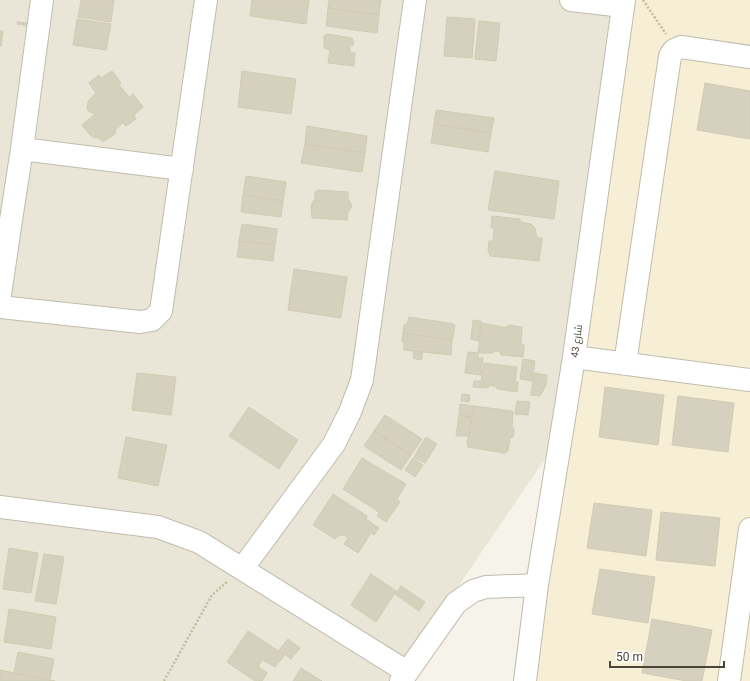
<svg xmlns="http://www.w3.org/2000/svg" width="750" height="681" viewBox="0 0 750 681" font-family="Roboto,Cairo,sans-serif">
<rect width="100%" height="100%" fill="#f5f3ea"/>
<path fill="#e9e6d8" d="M0,0H614L549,453L394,681H0Z"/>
<path fill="#f6eed5" d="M624,0H750V681H525Z"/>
<path fill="#d6d1bf" stroke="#d1cbb2" d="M81,0H114L111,22L78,17Z
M252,0H309L306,24L250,16Z
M329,0H381L379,15L328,8Z
M328,8L379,15L377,33L326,26Z
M447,17L475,19L472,58L444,56Z
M77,19L111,24L106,50L73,45Z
M479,21L500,23L496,61L475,59Z
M17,22L28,23V25L25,26L22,24L18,25Z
M0,31H3L1,46H0Z
M327,34L352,38L354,44L350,47V53H355L354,66L328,63L330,50L324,48V36Z
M112,71L121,83L119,85L129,97L133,94L143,107L134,115L136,119L126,126L123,123L115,130L116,133L103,142L97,137L95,138L90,135L82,125L95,114L90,112L87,109L88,101L96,93L89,83L90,82L99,75L101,78Z
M242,71L296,79L291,114L238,107Z
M705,83L750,91V139L697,130Z
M436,110L494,118L491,133L434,124Z
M434,124L491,133L488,152L431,143Z
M307,126L367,136L365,153L305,144Z
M305,144L365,153L362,172L301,163Z
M495,171L559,181L554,219L488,210Z
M246,176L286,182L283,201L243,195Z
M319,190L348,192V198L352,206L347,214L348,220L312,218L311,206L315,198V192Z
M243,195L283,201L281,217L241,212Z
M492,216L520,219V222L531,224L535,228L537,238H542V240L539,261L490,256L488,250L489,241H493L494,228H491Z
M242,224L277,229L275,245L239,241Z
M239,241L275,245L273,261L237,257Z
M294,269L347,277L341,318L288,310Z
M409,317L454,324L455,326L452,340L403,333L404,325L407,324Z
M473,320L481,321L479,341L471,339Z
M482,323L507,328L508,325L522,327L521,345H524V347L523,357L501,355L500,352L495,351L492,353H478Z
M403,333L452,340L451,355L404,350V342H402Z
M414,351L422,352V359L419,360L413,358Z
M468,352L478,353V358H483L481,375L465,373Z
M523,359L535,361L532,381L520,379Z
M484,363L517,367L515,382H518L517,392L497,389V387L489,385L488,388L473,387L474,381H481Z
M137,373L176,377L171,415L132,410Z
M534,373L547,375L546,385L540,396L531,395Z
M605,387L664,395L658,445L599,437Z
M462,394L470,395L469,402L461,401Z
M678,396L734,403L728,452L672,445Z
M517,401L530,402L528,415L515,414Z
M460,404L474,406L471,417L459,415Z
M474,406L512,411L513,413L512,427L514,430L513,437L510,438L508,451L504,453L468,447L467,441L469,436Z
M249,407L298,440L279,469L229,436Z
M385,415L422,439L411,455L374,431Z
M459,415L471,417L469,436H456Z
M374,431L411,455L401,470L364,446Z
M126,437L167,445L158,486L118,478Z
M426,437L437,444L425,463L414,457Z
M362,458L406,484L397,499L400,502L386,522L377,516L379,512L343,489Z
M413,458L423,465L415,477L405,470Z
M333,494L367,516L366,519L379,528L374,535L371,533L358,553L344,544L348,538L344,535L338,536L335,539L313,525Z
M594,503L652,510L646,556L587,548Z
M661,512L720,518L715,566L656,560Z
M9,548L38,553L31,593L3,589Z
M44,554L64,557L56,604L35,601Z
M600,569L655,577L648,623L592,614Z
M371,574L396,591L376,622L351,605Z
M401,586L425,602L419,611L395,594Z
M9,609L56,617L51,649L4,642Z
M652,619L712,630L702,681H687L642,673Z
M248,631L283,654L284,656L275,667L263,660L258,666L267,673L262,681H255L227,662Z
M288,639L300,648L291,659L279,650Z
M18,652L54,659L50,680L14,673Z
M301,668L322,681H293Z
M0,670L55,681H0Z"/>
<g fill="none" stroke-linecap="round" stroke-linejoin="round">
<defs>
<path id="minor" d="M571,0L623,6
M22,149L182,169
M0,295L11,220L22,149L42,0
M0,307L140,322L152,320L161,311L206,0
M574,357L750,380
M625,364L670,56L674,50L681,47L750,57
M0,507L158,527L199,542L407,672
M242,569L334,444L350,412L362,380L415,0
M401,681L456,603L473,591L486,587L537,585
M525,681L537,585L574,357L624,0
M729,681L750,529"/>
</defs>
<use href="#minor" stroke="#c0bdac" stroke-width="24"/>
<path stroke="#c2bc9d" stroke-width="2.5" stroke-dasharray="2 2" stroke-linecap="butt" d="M643,0L666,34
M164,681L212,595L228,581"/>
<use href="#minor" stroke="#fff" stroke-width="22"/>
</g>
<g text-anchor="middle" stroke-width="3" stroke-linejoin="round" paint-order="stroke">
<g font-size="10" fill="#494538" stroke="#fff">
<text transform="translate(576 341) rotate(-82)" y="4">شارع 43</text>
</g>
</g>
<path d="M610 661v6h114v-6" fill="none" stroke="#494538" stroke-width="2"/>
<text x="616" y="661" font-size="12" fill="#494538" stroke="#ffffff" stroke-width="3" paint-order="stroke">50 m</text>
</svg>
